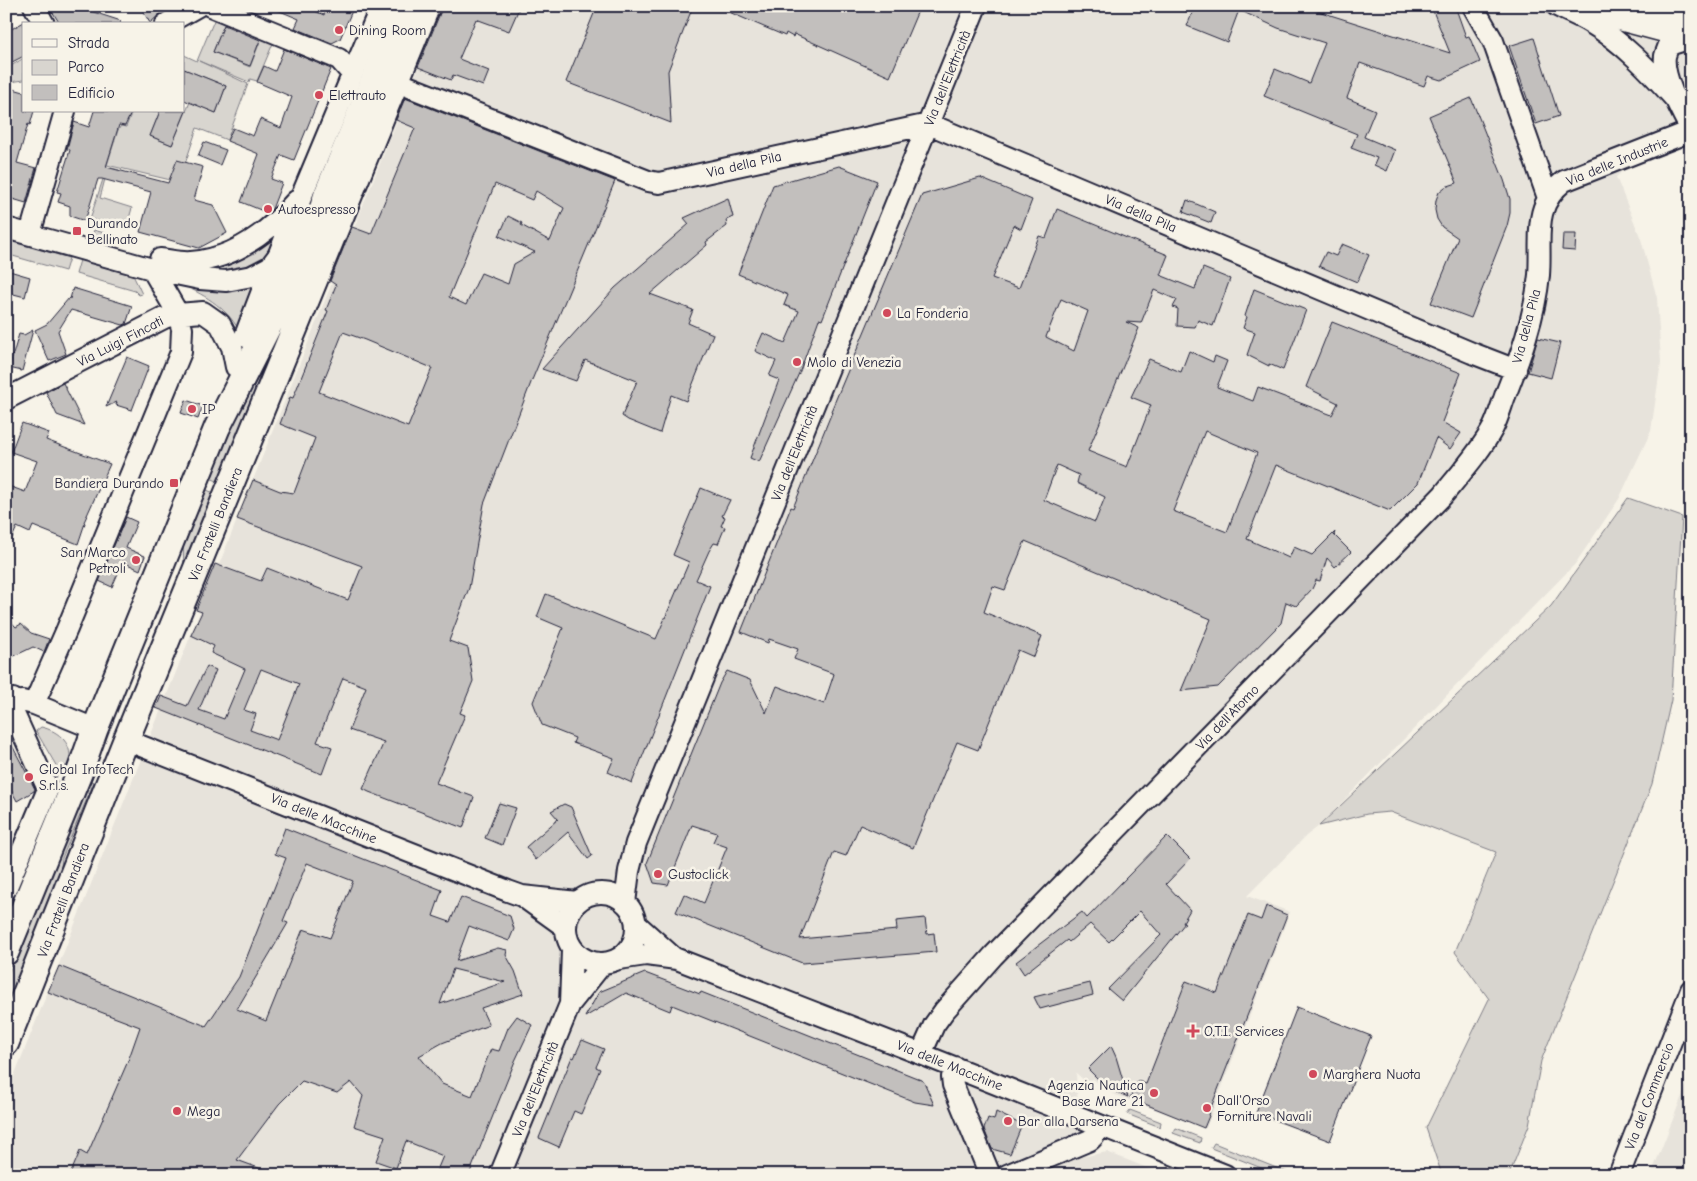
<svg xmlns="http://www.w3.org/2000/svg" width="1697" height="1181" viewBox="0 0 1697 1181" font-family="'Comic Neue',sans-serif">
<rect width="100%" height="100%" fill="#f7f3e8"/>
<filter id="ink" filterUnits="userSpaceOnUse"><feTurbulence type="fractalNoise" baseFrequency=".02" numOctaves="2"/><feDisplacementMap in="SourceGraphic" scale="10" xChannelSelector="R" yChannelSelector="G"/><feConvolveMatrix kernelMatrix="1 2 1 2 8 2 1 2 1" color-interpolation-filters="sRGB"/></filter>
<g filter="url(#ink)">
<path fill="#e7e3db" d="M443,6H1499L1514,10L1512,6H1691V114L1616,177L1641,239L1657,298L1661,362L1651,431L1619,499L1575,564L1319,826L1306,836L1247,896L1290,912L1206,1128L1113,1094L1093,1079L1087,1083L1076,1073L1081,1157L1107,1152L1165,1175H6V1096Z
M1691,1073V1175H1651Z"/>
<path fill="#d8d5cf" stroke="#7d7c85" d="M215,18L225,22L213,52L250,67L261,39L260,38L261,35L274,41L257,81L250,79L249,82L199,61L248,84L227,140L197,128L179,182L107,165L118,130L121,126L126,127L132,111H160L150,136L172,145L190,102L216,113L226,86L184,69V55L197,61Z
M24,58V80L10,82L6,75V69Z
M107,167L119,170L116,182L105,179L100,198L132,208L126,229L90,219Z
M94,230L122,238V241L92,237Z
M278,231C275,238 274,251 269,257C249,279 206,269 181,266Z
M320,237L222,483L210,478L252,374Z
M6,240L69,258L65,271L6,254Z
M80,260L133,275L142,294L139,295L135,291L76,274Z
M178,283L258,284L239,330C225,306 203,294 178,283Z
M204,489L217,494L184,571L183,539Z
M1628,498L1682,517L1671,700L1652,784L1541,1061L1529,1125L1509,1175H1442L1426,1128L1489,999L1455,952L1496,852L1390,812L1367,814L1319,826L1551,606Z
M41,727C60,731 74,745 69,765L60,768L55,781L53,775L57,767L36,731Z
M87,780L94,782L62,858L59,885L6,1014V980Z
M1130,1110L1161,1122L1160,1127L1127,1114Z
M1176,1128L1201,1138L1200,1143L1173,1133Z
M1214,1143L1294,1175H1279L1211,1148Z"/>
<path fill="#c2bfbd" stroke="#22223b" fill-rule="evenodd" d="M60,6H75L121,21L120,24H60L52,11Z
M140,6H173L160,14L150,23Z
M268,6H303L324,15L327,6H354L340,39L332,43L295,28L299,19Z
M443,6H520L509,31L476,19L459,59L489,71L483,86L453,75L451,80L418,67Z
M597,6H693L668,71L671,123L566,82Z
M715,6H920L890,77L794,34L793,37L786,33L785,36Z
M1195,6H1302L1450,53L1431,6H1455L1466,37L1469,36L1480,62L1441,80L1428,76L1424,86L1360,63L1347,98L1375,110L1364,137L1395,150L1387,171L1374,165L1377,158L1351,148L1357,134L1264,96L1275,69L1309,83L1325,43L1278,28L1239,10L1227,42L1187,26Z
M24,22V56L6,65V32Z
M224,25L260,40L250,66L213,52Z
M1534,38L1559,116L1536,124L1509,46Z
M284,49L331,69L294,160L281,155L271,179L282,183L272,209L268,213L241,202L259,154L227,141L233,128L253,136L260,119L281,128L292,97L257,82L264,66L275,71Z
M184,69L226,86L216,113L184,100Z
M6,87L24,92V111H34L30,125L28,124L17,163L36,168L26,203L6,197Z
M405,98L615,181L532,380L484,504L469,588L449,641L468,648L473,681L460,713L465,715L436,783L474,797L463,828L369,792L363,789L384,742L349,730L366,687L343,678L317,742L332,747L322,774L156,708L161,696L187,706L207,666L216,670L199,710L224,719L245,669L211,653L214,646L191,635L202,612L196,610L215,564L261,581L267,568L348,600L362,566L237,519L253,480L280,491L294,493L315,438L280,424L290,397L293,398L328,311L326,310L336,285L330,281L352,227L371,234L415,128L396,120ZM495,184L532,200L536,191L564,208L550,241L521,225L522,223L508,216L499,236L535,252L514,264L508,284L481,273L466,305L449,297ZM343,332L365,340L432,368L408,427L319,392ZM261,669L299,684L277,740L250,730L256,714L244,710Z
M1471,98L1504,180L1510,199V213L1507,226L1471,318L1431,303L1458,238L1442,227L1437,219L1435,210L1436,200L1439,192L1445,187L1457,183L1429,116Z
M94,111H132L125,126L119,125L106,167L168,183L177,160L203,167L194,200L213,205L227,233L199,248L140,232L151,192L102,179H98L85,221L70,216V206L58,202L61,193L57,192L70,150L67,149L74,122L89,127Z
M160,111H186L172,145L150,136Z
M204,142L226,150L220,165L198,156Z
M839,166L877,181L822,320L819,319L800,371L759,462L750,458L779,380L769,376L776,361L755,351L763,333L785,343L799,311L784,305L788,295L738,274L773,185Z
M980,178L1032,200L1021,229L1014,225L992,278L1019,288L1039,236L1046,238L1057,209L1168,255L1160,275L1195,289L1203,268L1230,279L1213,326L1198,320L1195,327L1177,326L1178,309L1173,307L1177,300L1154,290L1141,323L1126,322L1139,328L1088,451L1127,467L1151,405L1131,397L1149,359L1181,372L1189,351L1213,362L1215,356L1227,361L1217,387L1253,401L1258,387L1332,415L1338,403L1306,387L1332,322L1461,373L1442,422L1461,433L1450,449L1436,438L1418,483L1390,511L1276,465L1247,539L1289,558L1294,547L1312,555L1335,532L1334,535L1351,552L1335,567L1327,558L1320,581L1316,580L1312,589L1296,606L1286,602L1281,623L1218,687L1181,691L1211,619L1025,541L1005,590L993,586L984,612L1042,636L1034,657L1018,650L978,750L957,742L913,848L860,825L846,856L834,852L800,939L897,930L896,921L925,918L927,934L934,933L936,952L802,963L676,912L684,894L704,903L727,847L713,842L717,833L692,825L668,885L654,883L647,863L720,683L727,671L750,680L766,713L777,686L824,704L834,674L794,659L798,649L769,639L768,643L741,632L791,507L793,508L832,412L831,411L922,195ZM1061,299L1088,311L1074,351L1046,337ZM1205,431L1257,453L1227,532L1173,511ZM1057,465L1079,475L1077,483L1105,497L1095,522L1044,500Z
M728,198L733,217L726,220L727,226L706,242L707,245L650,294L693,310L688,323L713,334L686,401L671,395L660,433L628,420L622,416L637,381L585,360L576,381L542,369L615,288L689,224L684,218Z
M1187,200L1215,212L1211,223L1183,212Z
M1563,234H1576L1575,251L1562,250Z
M1342,244L1369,255L1357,282L1319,266L1326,252L1336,256Z
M6,270L30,277L25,297L6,292Z
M73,288L132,306L126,324L123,325L71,310L58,331L66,354L49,361L35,330L47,324L69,298L70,299Z
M1254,289L1306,310L1283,370L1269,364V366L1247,355L1255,332L1243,328L1247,317L1245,316Z
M33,330L22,371L9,368L19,334L24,335Z
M1538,338L1560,343L1551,378L1528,372Z
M127,357L149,366L132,410L116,405L117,402L106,407Z
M63,383L84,425L57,415L46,392Z
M186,400L203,406L198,419L181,413Z
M22,423L49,433L46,440L110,464L84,522L85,523L78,544L33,526L30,533L17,527L6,551V485L25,492L37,461L11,452Z
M701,488L730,500L722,516L725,517L721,526L725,527L718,544L714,543L709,551L696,580L710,586L632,783L608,772L614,758L573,743L575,738L542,725L533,702L563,628L537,617L546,594L656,639L689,562L673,555Z
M126,517L137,522L126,548L145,556L140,570L123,562L112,587L99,581Z
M6,616L16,627L21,624L31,633L49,639L44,652L33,647L6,660Z
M6,734L35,789L34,791L17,801L6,780Z
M499,803L516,808L502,845L485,838Z
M564,804L571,807L592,856L588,859L568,832L536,860L526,847L558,819L551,811Z
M285,828L442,890L433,916L450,922L461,897L510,916L514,929L509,941L469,926L456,961L498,948L507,950L506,955L515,971L523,994L481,1008L489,1025L442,1043L419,1056L442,1084L472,1096L491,1049L499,1051L508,1028L517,1016L532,1025L515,1061L469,1175H435L443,1156L406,1141L396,1168L376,1161L385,1136L354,1126L363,1096L351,1082L337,1093L302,1081L279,1104L237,1160L272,1173V1175H70L80,1151L87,1155L128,1061L140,1027L48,992L59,966L206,1026L239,977L286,858L275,854ZM307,863L353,881L330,938L303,929L266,1021L237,1009L288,923L283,921ZM453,969L505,982L440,1004Z
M1167,836L1190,859L1166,884L1190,910L1183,922L1185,923L1122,1001L1108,989L1161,935L1140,911L1109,942L1090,924L1069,942L1067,940L1024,974L1016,962L1082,912L1087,918Z
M1266,906L1287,915L1208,1115L1209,1116L1204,1128L1130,1098L1138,1081L1146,1084L1186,981L1217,993L1248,915L1261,920Z
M645,973L700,994L701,992L922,1080L925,1084L934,1105L915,1102L672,1005L670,1011L626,993L585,1017L599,992Z
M1090,983L1093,995L1040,1009L1034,997Z
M1297,1007L1371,1036L1330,1141L1256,1113Z
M582,1040L604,1049L596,1067L600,1069L581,1114L574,1111L559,1147L539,1138L572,1057L574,1058Z
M1111,1046L1116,1057L1128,1097L1107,1088L1088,1069Z
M996,1112L1022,1125L1010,1154L992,1149L984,1129L988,1118L994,1120Z"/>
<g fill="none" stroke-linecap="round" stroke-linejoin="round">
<defs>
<path id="minor" d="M34,6L44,24
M210,6L339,59L352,74
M1473,6L1493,41L1548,198
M1557,6C1568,12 1579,16 1589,22C1623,42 1650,71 1676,100
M1654,6L1691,16
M166,24L198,6
M1691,38L1669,45C1668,48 1666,52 1665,56C1662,77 1681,111 1691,130
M397,82L648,181L659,183L929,124L1472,353L1516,370
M6,228L152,269L200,279L226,281L252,276L275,264L304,190L381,6
M30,234L65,111
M160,259C170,260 181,263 191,262C233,259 269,232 296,201
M6,399L164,318L178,314L203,312L220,324L232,347L236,367
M6,701L13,699L14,714L48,789L6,889
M22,701L34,704L95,729
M34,704L67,629L181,352L182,329L178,314L152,269
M126,740L508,891L522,896L577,902
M566 928a35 35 0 1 1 70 0a35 35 0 1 1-70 0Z
M522,896L565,927
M625,903L629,871L636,843L976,6
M636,924L674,958
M619,959L646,955L677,959L921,1054L1225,1175
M570,1004L572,950
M921,1054L934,1025L944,1011L993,956L1443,495C1460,474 1480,452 1493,428C1498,418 1501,407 1505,396C1520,358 1535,316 1539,275C1542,238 1531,207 1564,181L1691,131
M955,1067L952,1077L953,1085L990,1175
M500,1175L570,1004L602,964
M1007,1175L1090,1140L1094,1136L1099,1125
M1619,1175L1691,990"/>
<path id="major" d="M248,335L275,264L311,217
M6,952L80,771L95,729L217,428L313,238L327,194L404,6
M6,1043L126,740L427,6"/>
<path id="highway" d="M1582,6L1691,35"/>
</defs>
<use href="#minor" stroke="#22223b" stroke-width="24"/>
<use href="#major" stroke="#22223b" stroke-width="29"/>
<use href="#highway" stroke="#22223b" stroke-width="31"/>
<use href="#minor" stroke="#f7f3e8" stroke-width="20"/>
<use href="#major" stroke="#f7f3e8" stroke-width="25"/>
<use href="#highway" stroke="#f7f3e8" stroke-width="28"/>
</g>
</g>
<g fill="#d1495b" stroke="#f7f3e8" stroke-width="2">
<circle cx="339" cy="30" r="5"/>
<circle cx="319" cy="95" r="5"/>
<circle cx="268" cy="209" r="5"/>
<rect x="72" y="226" width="10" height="10" rx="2.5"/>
<circle cx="887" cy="313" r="5"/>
<circle cx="797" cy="362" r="5"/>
<circle cx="192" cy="409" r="5"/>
<rect x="169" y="478" width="10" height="10" rx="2.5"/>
<circle cx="136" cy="560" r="5"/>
<circle cx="29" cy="777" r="5"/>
<circle cx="658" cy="874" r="5"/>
<path d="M1190.5 1023.5h5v5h5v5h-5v5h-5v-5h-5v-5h5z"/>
<circle cx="1313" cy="1074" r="5"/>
<circle cx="1154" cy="1093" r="5"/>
<circle cx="1207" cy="1108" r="5"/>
<circle cx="177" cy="1111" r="5"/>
<circle cx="1008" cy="1121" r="5"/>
</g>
<g text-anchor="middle" stroke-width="5" stroke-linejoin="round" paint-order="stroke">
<g font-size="14" fill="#22223b" stroke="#f7f3e8" text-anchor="start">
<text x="349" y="35">Dining Room</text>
<text x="329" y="100">Elettrauto</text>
<text x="278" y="214">Autoespresso</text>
<text x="87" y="228">Durando<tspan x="87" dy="16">Bellinato</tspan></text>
<text x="897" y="318">La Fonderia</text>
<text x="807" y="367">Molo di Venezia</text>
<text x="202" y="414">IP</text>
<text x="164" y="488" text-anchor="end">Bandiera Durando</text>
<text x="126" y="557" text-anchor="end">San Marco<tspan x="126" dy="16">Petroli</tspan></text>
<text x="39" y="774">Global InfoTech<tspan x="39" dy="16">S.r.l.s.</tspan></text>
<text x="668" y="879">Gustoclick</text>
<text x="1204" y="1036">O.T.I. Services</text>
<text x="1323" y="1079">Marghera Nuota</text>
<text x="1144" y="1090" text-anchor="end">Agenzia Nautica<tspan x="1144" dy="16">Base Mare 21</tspan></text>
<text x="1217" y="1105">Dall'Orso<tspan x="1217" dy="16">Forniture Navali</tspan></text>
<text x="187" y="1116">Mega</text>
<text x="1018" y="1126">Bar alla Darsena</text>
</g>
<g font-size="14" fill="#22223b" stroke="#f7f3e8">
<text transform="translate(947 78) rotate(-68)" y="5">Via dell'Elettricità</text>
<text transform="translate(1617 161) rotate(-22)" y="5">Via delle Industrie</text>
<text transform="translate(744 164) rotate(-13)" y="5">Via della Pila</text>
<text transform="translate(1141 213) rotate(23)" y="5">Via della Pila</text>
<text transform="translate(1526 326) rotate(-75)" y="5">Via della Pila</text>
<text transform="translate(120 341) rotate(-27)" y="5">Via Luigi Fincati</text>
<text transform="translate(794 453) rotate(-68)" y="5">Via dell'Elettricità</text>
<text transform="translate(215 524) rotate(-68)" y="5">Via Fratelli Bandiera</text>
<text transform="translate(1227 717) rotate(-46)" y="5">Via dell'Atomo</text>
<text transform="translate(324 818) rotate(22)" y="5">Via delle Macchine</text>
<text transform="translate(63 900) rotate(-69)" y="5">Via Fratelli Bandiera</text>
<text transform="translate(950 1065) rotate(22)" y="5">Via delle Macchine</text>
<text transform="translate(535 1089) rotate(-68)" y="5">Via dell'Elettricità</text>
<text transform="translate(1649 1096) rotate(-69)" y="5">Via del Commercio</text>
</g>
</g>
<rect width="1697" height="1181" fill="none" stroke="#f7f3e8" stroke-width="25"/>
<rect x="12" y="12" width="1672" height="1156" fill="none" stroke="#22223b" stroke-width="2" filter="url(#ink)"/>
<rect x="22" y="22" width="162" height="90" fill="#f7f3e8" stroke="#a29fa3"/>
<rect x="32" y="39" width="25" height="8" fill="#f7f3e8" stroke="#a29fa3"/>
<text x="68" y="48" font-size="15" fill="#22223b">Strada</text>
<rect x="32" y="60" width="25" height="15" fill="#d8d5cf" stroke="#a29fa3"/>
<text x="68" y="72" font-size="15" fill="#22223b">Parco</text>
<rect x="32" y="85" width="25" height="15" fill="#c2bfbd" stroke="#a29fa3"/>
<text x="68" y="98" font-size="15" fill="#22223b">Edificio</text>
</svg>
